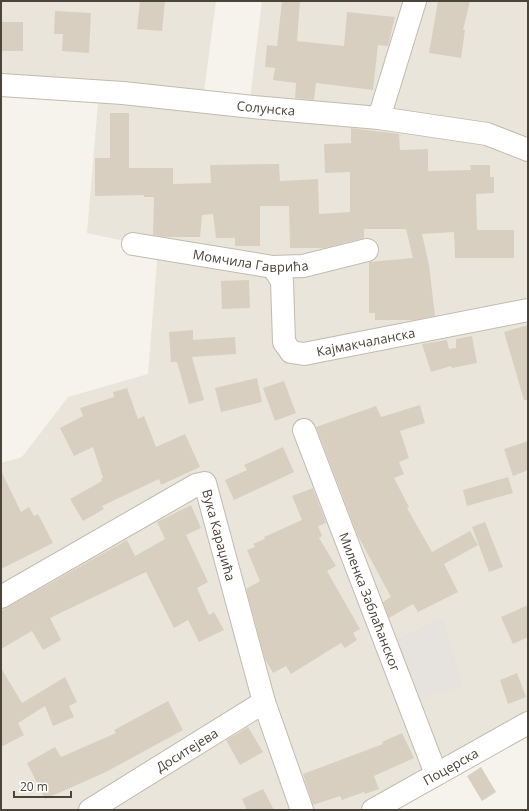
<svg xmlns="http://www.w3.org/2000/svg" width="529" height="811" viewBox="0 0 529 811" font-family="'Open Sans',sans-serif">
<rect width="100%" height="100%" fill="#f6f3ec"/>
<path fill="#eae5da" d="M1,1H216L204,92L1,78Z
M262,1H409L374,112L250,99Z
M420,1H528V143L395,113L390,105Z
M99,91L123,93L528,150V723L373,810H1V463L22,457L68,397L148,374L158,248L87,233Z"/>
<path fill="#e6e2dd" d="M442,618L463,686L413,702L391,642Z"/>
<path fill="#d8cfc1" d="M140,1H165L162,31L137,29Z
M282,1H300L297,41L344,46L347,12L395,17L388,46L378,45L373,90L316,83L314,100L295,98L296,83L273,80L275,68L265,67L267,45L277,46Z
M438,1H470L463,30H465L461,58L429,53Z
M55,11L91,13L89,53L62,51L63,34H54Z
M1,22H23V51H1Z
M110,113H129V168H173V184L211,183L210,165L279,164L280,181L318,179L319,214L350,212V172L325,173L324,144L351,143V128L399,134L400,150L428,149V171L471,170L470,165H490V177H494V193L476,194L477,230H514V258H455L454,232L422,234L429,265L435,316L415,320H375V313H369V262L413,258L406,229H364V238L324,248H290L289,206H260V246H235V238H216L213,214L202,215L200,237H166L153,235L154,197H144V195L95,196V158H110Z
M249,280L250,308L222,309L221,281Z
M528,325V400H524L504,332Z
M193,330V340L235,337L236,354L192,357L204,400L189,404L177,362H171L169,332Z
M472,336L477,363L452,368L451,366L431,372L422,344L447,340L449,349L456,348V339Z
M257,378L262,402L221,412L215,388Z
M284,381L296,413L275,421L263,388Z
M127,388L138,419L144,416L156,447L185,434L200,467L161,485L159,479L102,506L104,509L83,521L70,499L102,481L101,479L103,478L93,447L74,456L60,428L83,416L80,408L114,397L113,392Z
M420,405L425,423L400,431L409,458L399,462L404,474L394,478L409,507L407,508L432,552L470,531L478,545L444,564L458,592L418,612L413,604L389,618L383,602L391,597L358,536L316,427L376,406L381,417Z
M528,441V470L513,476L504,449Z
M283,447L294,472L234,500L225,480L247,470L244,465Z
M1,471L21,512L29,507L34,516L38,514L53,543L1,569Z
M508,477L513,493L467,506L463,490Z
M313,488L326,523L318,526L322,536L319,538L336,566L327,571L360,629L353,633L357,640L345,648L341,643L291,674L286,666L273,673L265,659L246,589L260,581L247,550L255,547L253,544L265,539L264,537L302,520L292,496Z
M191,505L201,528L186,535L208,582L197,588L209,615L214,612L224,630L199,642L188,620L174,628L146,572L50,618L61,640L43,650L32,631L1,649V611L127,540L135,556L165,539L157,522Z
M485,522L503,567L489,572L472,527Z
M528,605V637L513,644L501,617Z
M1,668L22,703L65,677L77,702L69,706L74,717L53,726L45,706L18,723L24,735L1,747Z
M517,673L526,697L508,704L500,680Z
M168,701L183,730L106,772L45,799L27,763L55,747L61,757L116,733L114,730Z
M248,727L263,752L240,765L226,740Z
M402,733L414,758L374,776L379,789L365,794L364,792L342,800L340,796L313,805L303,774L383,744L382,742Z
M481,767L496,792L482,801L467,776Z
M263,789L274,810H247L242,799Z"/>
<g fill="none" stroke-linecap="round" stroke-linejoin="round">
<defs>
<g id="minor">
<path id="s1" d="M1,85L123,93L253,107L379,118L487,134L528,150"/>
<path d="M379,118L415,1"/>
<path id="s2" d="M133,244L273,267L303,266L367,250"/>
<path id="s3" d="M273,267L282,281L284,342L291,352L304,354L528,310"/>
<path id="s4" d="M304,430L436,774"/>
<path id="s5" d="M1,597L156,508L196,485L205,483L264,702L302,810"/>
<path id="s6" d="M90,810L264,702"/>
<path id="s7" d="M373,810L528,723"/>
</g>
</defs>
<use href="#minor" stroke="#c2bbae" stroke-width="24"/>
<use href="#minor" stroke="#fff" stroke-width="22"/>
</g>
<g text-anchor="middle" stroke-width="4" stroke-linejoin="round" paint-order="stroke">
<g font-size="13" fill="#4b4439" stroke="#fff">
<text dy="5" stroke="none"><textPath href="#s1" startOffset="266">Солунска</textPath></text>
<text dy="5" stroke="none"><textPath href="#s2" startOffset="119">Момчила Гаврића</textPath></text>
<text dy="5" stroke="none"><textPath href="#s3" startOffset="166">Кајмакчаланска</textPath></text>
<text dy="5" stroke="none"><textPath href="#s5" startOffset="288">Вука Караџића</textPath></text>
<text dy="5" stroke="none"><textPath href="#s4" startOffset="184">Миленка Заблаћанског</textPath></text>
<text dy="5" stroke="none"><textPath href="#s6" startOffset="114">Доситејева</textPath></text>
<text dy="5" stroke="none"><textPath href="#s7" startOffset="89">Поцерска</textPath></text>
</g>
</g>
<rect width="529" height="811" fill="none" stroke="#4b4439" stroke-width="4"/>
<path d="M14 791v6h57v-6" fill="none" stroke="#4b4439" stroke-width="2"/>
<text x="20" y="791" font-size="12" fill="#4b4439" stroke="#ffffff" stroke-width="3" paint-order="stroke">20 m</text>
</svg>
